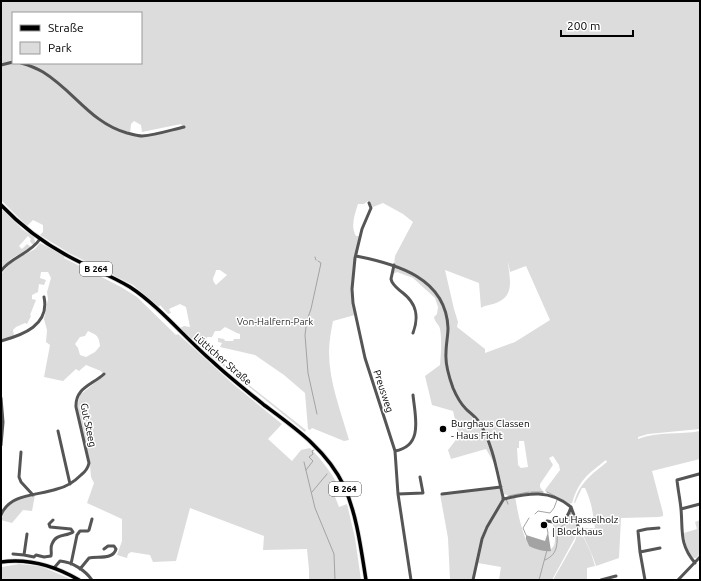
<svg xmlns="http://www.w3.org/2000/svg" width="701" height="581" viewBox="0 0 701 581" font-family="Ubuntu,sans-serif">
<rect width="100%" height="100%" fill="#fff"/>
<path fill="#dcdcdc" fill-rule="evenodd" d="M1,1H700V429L648,434L638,437V439C658,431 680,435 700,431V459L652,471L663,513V516L659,517L621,518L619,558L596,566C592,552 585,541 580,528H595C593,515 592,502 585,488H582L575,503H574C579,483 592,474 607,462L606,460C588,474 579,480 572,503L569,504L546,492L545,490L560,470L559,465L553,456L549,458L553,465L540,484V487L544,493C536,493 508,497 504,494L497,463H494L486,449L451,459L448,450L459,436L453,411L432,405L425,376L440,365C441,354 442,340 440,329C439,324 435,323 434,317L437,314L438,307L435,298L413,278L397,272L393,274L395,256L413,222L403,214L383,203L373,207L368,201L364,204H358C355,214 350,226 356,236H359L353,265L351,291L355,315L333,321C331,331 329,342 329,352C329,382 341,412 349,440L344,441L312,428L310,430L308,429L305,393L284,375L255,355L220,347L222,343L218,342V338L224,339L225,341H233L234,339H240V334L237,333L225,327L220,331H215L212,337H207L205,341L206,349L254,389L306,430L305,432L212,357L180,328L184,326L190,327L186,307L180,304L169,309L171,313L168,314L160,305L159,307L133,285L69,253L40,235L43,232V225L33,220L27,226L1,200ZM13,13H141V63H13ZM134,121L141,125L142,132L181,124L182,127L141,136L130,134L131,124ZM508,261L510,272L526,266L550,320L515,342L485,353V349L457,327L458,322L454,309L445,270L479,283L481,308C485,305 491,305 496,303C516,296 509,277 508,261ZM216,270H220L227,275L216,285C210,278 215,277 216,270ZM519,441H524L528,467L521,468L518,465L517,448H519Z
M1,207L22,229L34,237L35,242L34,244H32L30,241L31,239L28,236L19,246L22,249L27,244L31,247L11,259L1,269Z
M40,243L65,256L64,258L121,287L137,297L176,335L178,334L233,384L282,424L268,439L292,461L301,450L310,448C322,460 331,472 339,487L332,489L339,507L347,504L355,538L361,580H309V570L307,549L263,550L264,536L190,508L176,561L153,562L150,555L131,552L128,554L127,558L117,555L122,541V519L87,503L94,483L91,477L90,465L77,406L80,395L104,375L101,371L86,365L79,371L76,369L63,381L44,377L50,345L46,342L47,330L44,319L48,299L47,292L51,278L48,272H41L40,278L46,280L44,285L39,284L38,292L32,295V299L36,300L30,315L31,316L27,324L25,323L16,327L13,330L14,336L1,340V274L13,261L35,249ZM88,331C97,335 99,336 100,346L95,352L86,357L80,355L78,348L75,344L80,337L85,336Z
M498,488H500L502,499L484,529L472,580H450L448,538L440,494Z
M35,495L32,511L23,510L12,523L1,520C7,501 18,499 35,495Z
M515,496C518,514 521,530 529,546L548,551C559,546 554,534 553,523L563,521L571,510L578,526L577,534L552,580H499L501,567L478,563L481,546L487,529L505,499Z
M700,520V554L696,558H693C687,550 685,543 684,533L697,529L695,522Z
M579,528L591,553L595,566L587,568V580H553L575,541Z
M19,564L40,566L73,580H2L1,568L2,567Z"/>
<path fill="#a3a3a3" d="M548,532L551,551C544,552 535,549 529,546L526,539V535L545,541Z"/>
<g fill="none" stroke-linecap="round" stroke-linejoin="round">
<path stroke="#a3a3a3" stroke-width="1" d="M315,257L316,260
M317,414L308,373L305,335L307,320L311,309L321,263L318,261
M304,462L315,508L334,554L335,580
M306,470L313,461L309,457L313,454L312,451L314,450
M312,492L327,474
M531,492H543
M547,492L555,496
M508,496L529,492
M506,499L508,504
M535,514L538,511L550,513L554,508L557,500
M546,528H547L548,533
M526,535L523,528L529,518
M545,560C560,553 556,543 558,529L570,520L571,513
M539,580L547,550"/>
<defs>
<path id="major" d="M1,205C21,226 42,242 68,256C88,267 110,275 130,287C159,306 186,339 213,362C229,377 247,391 264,405C295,428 327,450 344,486C357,515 361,549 366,580
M1,562C29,558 55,566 79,580"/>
</defs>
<use href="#major" stroke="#dbdbdb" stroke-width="5"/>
<path stroke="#555" stroke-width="3" d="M21,63C28,65 36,68 43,72C74,91 91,123 127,133C132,134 137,136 142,136C156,135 171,130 184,127
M1,65L13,62
M369,203L371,208L362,229L355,258L352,289L353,303L365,358L395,451L398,494L411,580
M356,256C397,264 446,278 448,328C448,336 446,344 446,353C445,365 449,377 453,388C456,395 461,404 466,409C470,413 476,417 479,422C493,444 497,472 503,497V500L487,527L482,539L473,580
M394,265L391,279L392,282C395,287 399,290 403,293C417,304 419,317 413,333
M1,271C11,257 30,254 40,239
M1,341C23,335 50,325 44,297
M1,398L3,422L1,445
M58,431L70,484
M395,451C424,446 415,416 413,395
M21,452L19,477L21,482L33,495
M398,494L423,493L420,477
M442,494L501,487
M504,499C528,493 550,489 571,507L578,526
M681,509L700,504
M1,515C10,493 37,496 57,489C66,487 74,482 81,475C85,472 88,468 89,463L76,407C75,388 92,385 104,374
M547,521C562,524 567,520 571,507
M27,534L24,555L34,557L36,555L44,557L51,556C52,552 50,548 52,544C56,533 66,537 73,532L71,529L50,527L49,524L53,520
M640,552L660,548
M13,554L24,555
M695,563C679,544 683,531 681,509C680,499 678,490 677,480L699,474
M71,564L77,535L80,531H88L89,530L92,519
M54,568L60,561C72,562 85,570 92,580
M80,569L89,558C98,556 113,560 116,549L114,546H108L104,549
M601,580L616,576
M645,580L640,552L638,531L647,529L659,528
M678,580L700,557"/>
<use href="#major" stroke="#000" stroke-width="3.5"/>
</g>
<g fill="#000" stroke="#fff" stroke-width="1.5">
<circle cx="443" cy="429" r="4"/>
<circle cx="544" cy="525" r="4"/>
</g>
<g text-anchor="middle" stroke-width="3" stroke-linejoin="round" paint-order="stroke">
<g fill="#fff" stroke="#4c4c4c" stroke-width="1">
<rect x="80" y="262" width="32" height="14" rx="3"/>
<rect x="329" y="482" width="32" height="14" rx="3"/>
</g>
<g font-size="9" font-weight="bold" fill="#000">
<text x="96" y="272">B 264</text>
<text x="345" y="492">B 264</text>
</g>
<g font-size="10" fill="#333" stroke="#fff">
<text x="275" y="325">Von-Halfern-Park</text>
</g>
<g font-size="10" fill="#000" stroke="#fff">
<text transform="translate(223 359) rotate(41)" y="4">Lütticher Straße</text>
<text transform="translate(384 391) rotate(72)" y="4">Preusweg</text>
<text transform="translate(89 425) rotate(78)" y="4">Gut Steeg</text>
</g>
<g font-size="10" fill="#000" stroke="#fff" text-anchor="start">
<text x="451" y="427">Burghaus Classen<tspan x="451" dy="12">- Haus Ficht</tspan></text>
<text x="552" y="523">Gut Hasselholz<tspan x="552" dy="12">| Blockhaus</tspan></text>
</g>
</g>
<rect width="701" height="581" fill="none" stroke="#000000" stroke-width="4"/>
<rect x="12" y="12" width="130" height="52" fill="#ffffff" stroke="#999999"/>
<rect x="20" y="25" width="20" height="6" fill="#000000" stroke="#999999"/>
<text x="48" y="32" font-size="12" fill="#000000">Straße</text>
<rect x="20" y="42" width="20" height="12" fill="#dcdcdc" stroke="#999999"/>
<text x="48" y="52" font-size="12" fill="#000000">Park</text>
<path d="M561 30v6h72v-6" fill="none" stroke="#000000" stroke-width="2"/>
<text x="567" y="30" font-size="12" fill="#000000" stroke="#ffffff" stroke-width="3" paint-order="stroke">200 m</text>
</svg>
